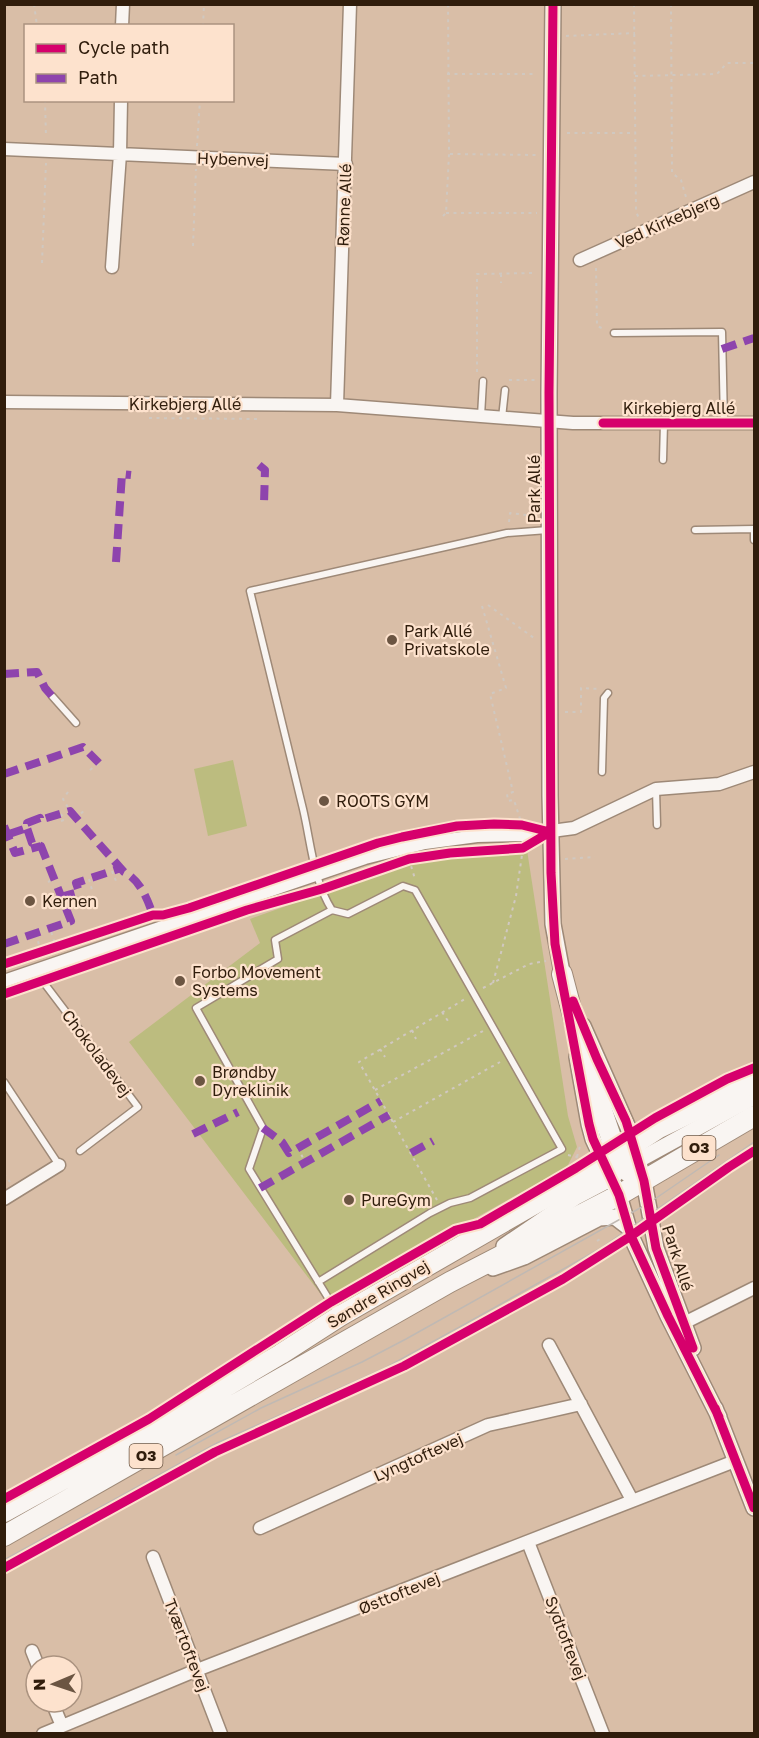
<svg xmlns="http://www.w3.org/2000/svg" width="759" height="1738" viewBox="0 0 759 1738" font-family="'Golos Text',sans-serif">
<rect width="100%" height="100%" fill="#d9bea7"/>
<path fill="#bcbc7f" d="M233,760L247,826L208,836L194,769Z
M527,850L568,1116L577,1147L567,1167L326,1301L129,1042L260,943L250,919L421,858Z"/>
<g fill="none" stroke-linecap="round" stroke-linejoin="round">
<defs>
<path id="service" d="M614,333L722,332L724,423
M481,416L483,381
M502,418L505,390
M663,460L664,423
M695,530L754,529V540
M52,696L76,723
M602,772L604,698L608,693
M656,789L657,825
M332,910L275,940L278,959L196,1008L263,1128L249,1169L338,1314
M35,971L138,1107L80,1151
M4,1082L59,1165
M318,1282L430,1213L450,1203L470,1198L562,1149L415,890L403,886L348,914L332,910C313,880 311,843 303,809C285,737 268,664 250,591L507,533L548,530"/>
<path id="minor" d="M122,26L123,4
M4,149L346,164
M580,260L754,182
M112,267L120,154L121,100
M4,402L337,405L573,423H754
M337,405L350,4
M4,981L365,858L425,843L477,836L522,835L574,828L656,789L719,784L754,772
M4,1199L59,1165
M678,1326L754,1288
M549,1345L632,1500
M260,1528L488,1425L581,1404
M528,1542L603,1734
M153,1557L221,1734
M32,1651L38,1666
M52,1702L62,1726
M43,1734L197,1670L735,1461"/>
<path id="tertiary" d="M553,4L549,393L550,796L553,924L564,983
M583,1026L630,1132L644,1181L656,1248L693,1348
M577,1057L589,1124L593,1139L619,1195L631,1236L668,1316L719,1417
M633,1168L639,1160L754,1097
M504,1246L576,1197L612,1178L619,1171
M493,1268L524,1257L599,1218L615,1217L628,1227
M715,1408L754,1508"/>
<path id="primary" d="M562,974L584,1058L613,1143L623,1165L629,1172L644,1181
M4,1512L154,1429L281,1354L340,1316L604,1164L659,1128L754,1082
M4,1536L450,1282L619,1195L754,1116"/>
</defs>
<use href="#service" stroke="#9e8977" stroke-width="9"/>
<use href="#minor" stroke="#9e8977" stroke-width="15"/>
<use href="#tertiary" stroke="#9e8977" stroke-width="18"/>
<use href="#primary" stroke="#9e8977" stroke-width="22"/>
<path stroke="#d0c8c0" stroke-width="2" stroke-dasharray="3 4.5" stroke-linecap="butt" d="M34,4L37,26
M634,4L636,212L640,220
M671,4L672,173L681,180L686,197
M203,26L204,4
M566,36L635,33
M447,74H537
M635,76L717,74L727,63H754
M45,100L46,137
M567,133H636
M197,146L200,100
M450,154L537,155
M446,213H537
M443,216L446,213L449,154L448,4
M193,246L196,169
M42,263L46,163
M596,268L597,326L604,329
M501,274V283
M477,372V274L536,273
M509,380H536
M149,418L260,419
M509,522L510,513L534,516
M488,605L534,638
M482,606L506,688L490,694L513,792L507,794L508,801L514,800L521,822
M565,712H581V688L599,689
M33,766L34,771
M90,770L99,763
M68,792L63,799L70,811
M75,818L84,811
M61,821L64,820L61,814
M103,847L109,842
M409,859L415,879
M565,859L595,857
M112,871L116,881
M89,879L92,890
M48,882L54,879
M49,925L56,947
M27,932L29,937
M36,934L41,952
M4,960L6,964
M493,983L516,896L523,848
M483,988L529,964L546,961
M442,1012L448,1021
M412,1030L416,1039
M380,1049L385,1057
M375,1090L483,1031
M393,1122L500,1062
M298,1148L305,1162
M568,1155L577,1157L576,1160
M577,1157L580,1146
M4,1174L10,1182
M437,1200L359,1062L465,999
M597,1241L600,1239"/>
<use href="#service" stroke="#f9f5f2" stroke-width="6"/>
<use href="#minor" stroke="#f9f5f2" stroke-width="12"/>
<use href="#tertiary" stroke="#f9f5f2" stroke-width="15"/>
<use href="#primary" stroke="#f9f5f2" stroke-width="20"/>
<path stroke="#c0b9b3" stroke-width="1.5" d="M176,1455L261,1408L362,1362L406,1339L649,1203L719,1155
M4,1560L217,1443L385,1368L465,1324L601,1248L754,1142"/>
<path stroke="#8e44ad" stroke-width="8" stroke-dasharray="15 8" stroke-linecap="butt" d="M722,349L754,338
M259,465L265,470L264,504
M116,562L122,474L131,475
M4,674L37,672L45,688L52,696
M4,774L83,747L99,763
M4,826L15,853L41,846
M9,834L27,828V823L40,818V820L70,811L124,872C140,880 147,898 153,915
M60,897L79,892L76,883L121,868
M4,944L71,921L41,846L32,843L27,828
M263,1128L282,1142L289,1153L381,1101
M193,1134L238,1112
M411,1153L433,1141
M260,1188L389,1115"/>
<defs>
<path id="cycleway" d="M553,4L549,393L551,873L555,944L589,1124L593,1139L619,1195L631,1236L668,1316L719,1417
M603,423H754
M4,964L153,915H163L189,908L378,843L402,837L457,826L494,824L522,825L550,832
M4,994L247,910L322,889L409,859L450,853L523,848L550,832
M573,1001L597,1059L626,1121L644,1181L656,1248L693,1348
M715,1408L754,1508
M4,1499L149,1419L331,1302L409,1257L456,1230L480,1224L576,1168L655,1118L727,1079L754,1068
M4,1568L215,1452L404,1366L563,1279L631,1236L729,1167L754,1151"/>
</defs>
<use href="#cycleway" stroke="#fde2cd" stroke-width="13"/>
<use href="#cycleway" stroke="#d6006c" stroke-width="9"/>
</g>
<g fill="#6b5542" stroke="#fde2cd" stroke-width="2">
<circle cx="392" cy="640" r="6"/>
<circle cx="324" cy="801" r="6"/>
<circle cx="30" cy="901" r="6"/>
<circle cx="180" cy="981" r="6"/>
<circle cx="200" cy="1081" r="6"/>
<circle cx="349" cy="1200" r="6"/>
</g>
<g text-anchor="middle" stroke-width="4.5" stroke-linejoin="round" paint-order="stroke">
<g fill="#fde2cd" stroke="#6e5846" stroke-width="1.5">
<rect x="682.5" y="1136" width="33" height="24" rx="4.5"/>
<rect x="129.5" y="1444" width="33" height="24" rx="4.5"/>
</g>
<g font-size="15" font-weight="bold" fill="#301d0c">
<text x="699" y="1153">O3</text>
<text x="146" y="1461">O3</text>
</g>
<g font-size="16" fill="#301d0c" stroke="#fde2cd">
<text transform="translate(233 159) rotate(2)" y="6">Hybenvej</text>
<text transform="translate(344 205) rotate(-88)" y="6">Rønne Allé</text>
<text transform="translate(667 221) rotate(-24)" y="6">Ved Kirkebjerg</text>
<text x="185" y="410">Kirkebjerg Allé</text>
<text x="679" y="414">Kirkebjerg Allé</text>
<text transform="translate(534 489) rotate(-90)" y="6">Park Allé</text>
<text transform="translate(97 1053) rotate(53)" y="6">Chokoladevej</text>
<text transform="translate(678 1258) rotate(72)" y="6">Park Allé</text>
<text transform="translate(378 1294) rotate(-31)" y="6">Søndre Ringvej</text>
<text transform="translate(418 1457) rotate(-24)" y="6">Lyngtoftevej</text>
<text transform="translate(399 1593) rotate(-22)" y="6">Østtoftevej</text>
<text transform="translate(566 1638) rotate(69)" y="6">Sydtoftevej</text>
<text transform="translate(187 1645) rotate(69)" y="6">Tværtoftevej</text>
</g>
<g font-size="16" fill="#301d0c" stroke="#fde2cd" text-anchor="start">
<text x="404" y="637">Park Allé<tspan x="404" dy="18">Privatskole</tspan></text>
<text x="336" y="807">ROOTS GYM</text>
<text x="42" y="907">Kernen</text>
<text x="192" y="978">Forbo Movement<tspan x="192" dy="18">Systems</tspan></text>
<text x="212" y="1078">Brøndby<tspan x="212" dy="18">Dyreklinik</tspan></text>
<text x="361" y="1206">PureGym</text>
</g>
</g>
<rect width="759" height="1738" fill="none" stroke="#301d0c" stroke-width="12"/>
<rect x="24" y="24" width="210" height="78" fill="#fde2cd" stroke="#ab9380" stroke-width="1.5"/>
<rect x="36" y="44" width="30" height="9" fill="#d6006c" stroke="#ab9380" stroke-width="1.5"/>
<text x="78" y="54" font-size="18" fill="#301d0c">Cycle path</text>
<rect x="36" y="74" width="30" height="9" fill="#8e44ad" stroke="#ab9380" stroke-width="1.5"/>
<text x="78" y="84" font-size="18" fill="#301d0c">Path</text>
<g transform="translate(54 1684) rotate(268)"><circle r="28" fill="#fde2cd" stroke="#ab9380" stroke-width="1.5"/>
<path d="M0-4.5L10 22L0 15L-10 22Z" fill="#6b5542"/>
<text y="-9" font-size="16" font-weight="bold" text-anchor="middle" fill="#301d0c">N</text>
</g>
</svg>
